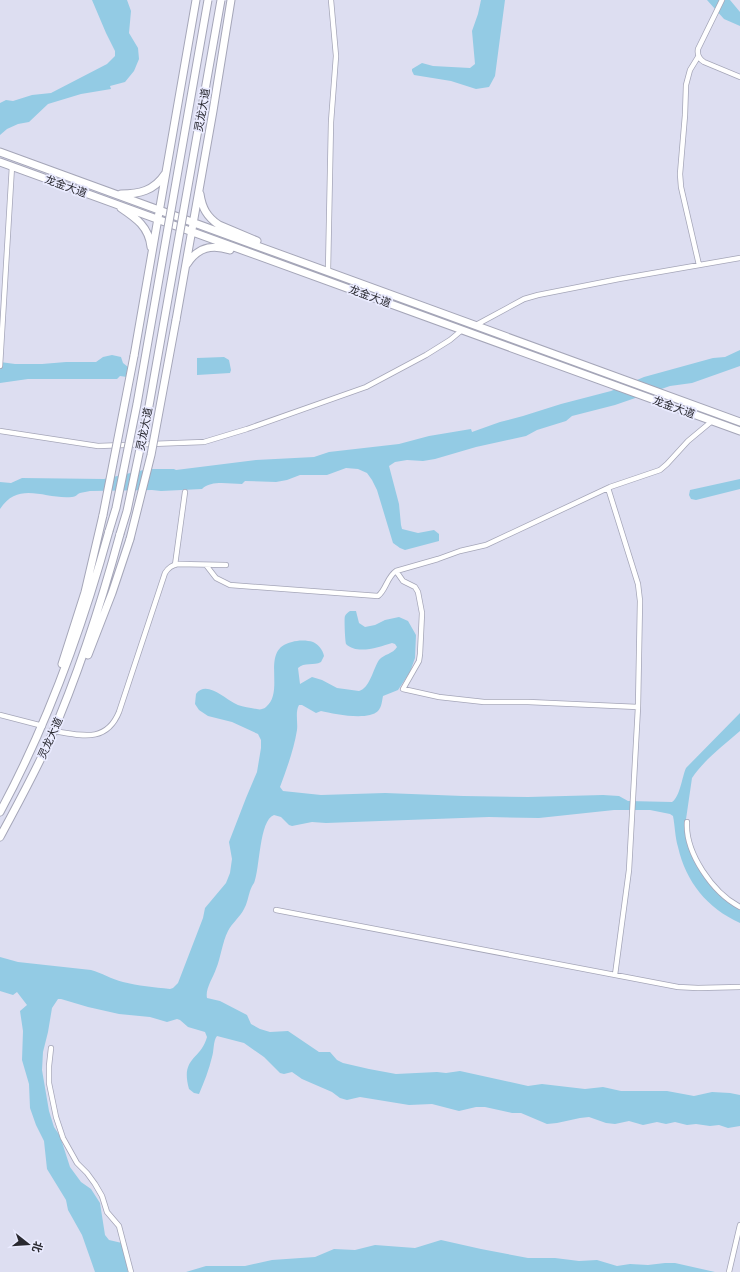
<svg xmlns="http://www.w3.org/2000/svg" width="740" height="1272" viewBox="0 0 740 1272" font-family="'Titillium Web','Noto Sans SC',sans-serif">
<rect width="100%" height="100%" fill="#dddef1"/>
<path fill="#93cbe4" d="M92,0H127L131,11L129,33L138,48L139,59L134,71L125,82L110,86L111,89L81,94L48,104L29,122L18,124L7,129L0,135V103L6,100L13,101L32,95L51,93L107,64L115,56V51L106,33Z
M481,0H505L495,76L489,87L476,89L451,81L414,75L412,71V69L422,63L433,66L470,68L475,64L472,31L478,14Z
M707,0H730L740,12V26L724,19Z
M740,350V366L692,383L670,386L615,405L572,416L566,421L537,430L526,436L476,447L435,459L423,461L407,460L395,462L389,466L399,504L401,525L402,529L418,533L434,530L439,534V541L405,550L400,548L393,543L377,490L372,480L367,473L358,469L346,468L327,475H300L287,480L276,482L245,481L242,484C229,484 211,480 202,489L161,491L152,490L90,491C87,492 83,492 80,493C77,494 76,497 72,497C46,500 19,480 0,509V482L11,483L22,478L104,479L148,469H174L176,470L256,460L314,457L329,452L399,444L429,436L471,429L472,432L500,422L523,416L561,404L611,391L644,377L713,358L725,357Z
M112,355L121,357L123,363L128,367L127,377L120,376L117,379H28L0,383V362L15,364H42L66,362H96L103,357Z
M224,357L229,360L231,370L230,373L197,375V358Z
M740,479V489L696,500L691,499L689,495L690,490Z
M350,611H356L359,623L365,627L375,625L385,620L399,617L408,621L416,635L415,658L410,672L398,690L383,696C382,700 382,707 378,711C368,721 334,714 321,711L316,713L302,705H299C295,712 298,722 297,730C294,749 287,768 280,787L283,791L321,795L385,793L463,796L528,797L603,795L619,796L628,801L672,802C680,797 682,777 686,768L740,713V731C724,745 703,761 692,778L685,826V831L707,880L740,909V923C707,908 686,882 678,847C675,837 675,826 673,816L670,814L650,810H614L539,818L489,817L326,823L312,822L292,826L289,825L281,817L274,815C259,820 260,869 254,883C252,886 251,888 250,891C248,897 247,904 244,909C240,917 232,923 228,931C222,943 221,957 216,969C213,978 205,989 207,998L220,1001L247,1015L251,1024L260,1029L270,1032L288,1031L319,1052H330L337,1060L343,1063L369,1069L396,1074L437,1072L446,1073L460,1071L528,1086L542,1084L585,1089L603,1087L621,1091H667L694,1096L712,1092L730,1093L740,1095V1126L728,1128L719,1125L710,1126L696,1124L687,1125L675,1122L666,1124L657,1122L643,1125L629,1121L615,1124L606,1123L589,1117L580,1118L557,1123L547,1124L521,1113H512L485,1107H476L459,1111L432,1104L409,1105L360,1097L347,1100L340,1098L332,1092L302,1079L292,1072L284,1074L280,1073L264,1057L244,1043L217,1036C213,1041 214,1051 212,1057C209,1070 204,1082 199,1094L194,1093L189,1089C180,1057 201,1060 207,1037L205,1032L188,1027L180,1020L177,1019L167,1022L150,1017L119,1014L88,1007L61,999H58L52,1008L48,1032L43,1052L42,1070L49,1111L54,1127L60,1136L70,1167L81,1182L91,1189L100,1203L105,1235L109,1240L122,1243L128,1272H95L82,1235L68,1210L66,1200L47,1169L44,1141L36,1125L30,1108L29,1084L22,1060L23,1031L20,1011L27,1005L17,992L13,995L0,991V957L18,962L91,970C102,973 111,979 123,982C138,986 154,987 170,989L173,988L178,983L203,918L205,908L226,883L230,873L232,859L229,842L246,798L257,772L261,748V740L258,734L232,722L208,716L199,710L195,704L196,694C206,680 224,698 234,703C239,706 245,707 251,708C257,709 261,711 266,707C286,691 259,649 292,642C298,640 307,640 313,642C318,644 323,650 324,656L321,662C314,666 304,662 298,668L300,684L312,677L322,680L337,688L359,691C370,688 373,669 379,660C384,654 393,654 397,647L395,644L392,643C379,647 357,655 346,644C345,640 344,618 345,616C346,614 348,612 350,611Z
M441,1240L481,1249L528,1258H555L579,1261L597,1260L617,1266L630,1264L648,1265L665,1263H675L715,1272H186L206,1266H245L272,1260L315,1257L334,1249L355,1250L375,1245L415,1248Z"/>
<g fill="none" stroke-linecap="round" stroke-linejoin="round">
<defs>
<path id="minor" d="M722,0L698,49C697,55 699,59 704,62L740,77
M698,57L690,70L686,85L685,115L680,174L681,187L699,265
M328,271L331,122L336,56L331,0
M476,325L524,299L538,295L619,279L740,258
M0,366L12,166
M0,431L98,446L204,442L247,429L366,387L426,355L450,340L462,330
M608,488L638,584L640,601L638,707L629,870L615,975
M175,565L185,492
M206,565L216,578L230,585L378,596C386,590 387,577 396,571L438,559L460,551L486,545L610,487L660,470L667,464L688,441L712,421
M396,571L403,581L415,587L418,592L422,613L420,654L419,661L403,689L439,697L484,702H528L638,707
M0,715L43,726
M53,731C80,735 106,744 119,712L165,573C168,568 172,565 178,564L226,565
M687,822C685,853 713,893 740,907
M276,910L678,987L698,988L740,987
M51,1048L49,1066V1083L56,1117L63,1138L77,1163L87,1173L95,1184L102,1196L107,1212L119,1226L131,1272
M729,1272L740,1225"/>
<path id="primary" d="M0,152L740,422
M0,162L740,431
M121,194C139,194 154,191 165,174
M200,194C202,208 207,217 219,225L257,241
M121,208C136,218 149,227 151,247
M187,264C198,247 212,244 230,250
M176,320L213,111L231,0
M134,356L196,0
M88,655L112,593L130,539
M62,664L85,592L103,515
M0,812C48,723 82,629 109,531
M0,837C17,805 35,773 50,739C79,673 101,604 120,534"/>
</defs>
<use href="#minor" stroke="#a5a6b8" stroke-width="6"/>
<use href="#primary" stroke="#a5a6b8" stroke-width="9"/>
<use href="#minor" stroke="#fff" stroke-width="4.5"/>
<use href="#primary" stroke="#fff" stroke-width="7"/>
<defs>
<path id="primary-bridge" d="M103,515L134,356
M109,531L116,508L137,404L208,0
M120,534L127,511L149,406L221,0
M130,539L151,455L176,320"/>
</defs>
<use href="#primary-bridge" stroke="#a5a6b8" stroke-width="9" stroke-linecap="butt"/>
<use href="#primary-bridge" stroke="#fff" stroke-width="7"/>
</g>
<g text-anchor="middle" stroke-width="3.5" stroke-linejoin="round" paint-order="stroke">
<g font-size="11" fill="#292930" stroke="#eaebff">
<text transform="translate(202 110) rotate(-80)" y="4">灵龙大道</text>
<text transform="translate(66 186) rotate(20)" y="4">龙金大道</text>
<text transform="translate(370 296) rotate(20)" y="4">龙金大道</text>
<text transform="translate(674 407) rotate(20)" y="4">龙金大道</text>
<text transform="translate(144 429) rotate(-79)" y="4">灵龙大道</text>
<text transform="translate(50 738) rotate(-66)" y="4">灵龙大道</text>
</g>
</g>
<g transform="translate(28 1244) rotate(107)" stroke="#eaebff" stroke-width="3" paint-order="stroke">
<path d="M0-3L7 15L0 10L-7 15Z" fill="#292930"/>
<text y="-6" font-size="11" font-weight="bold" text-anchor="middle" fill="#292930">北</text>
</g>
</svg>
